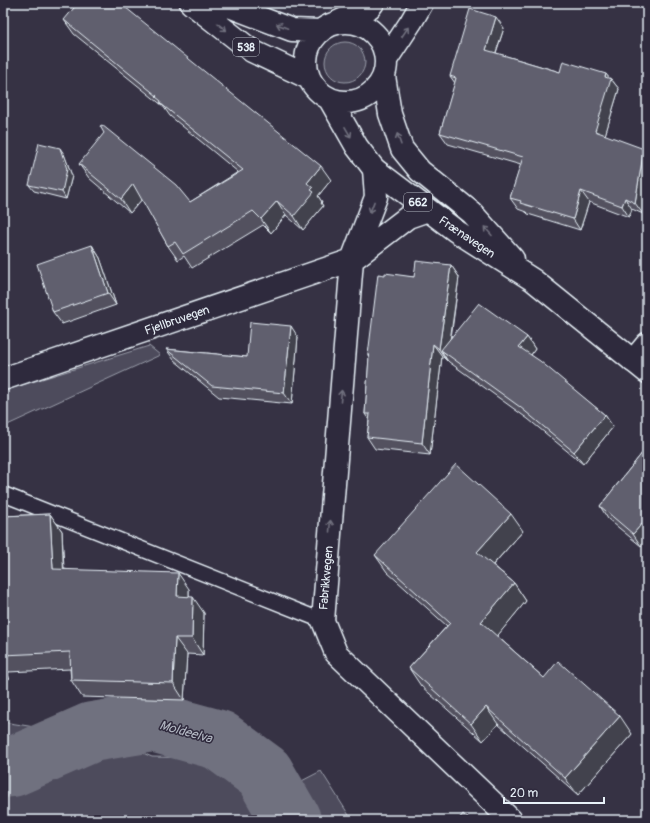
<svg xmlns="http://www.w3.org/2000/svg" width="650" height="823" viewBox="0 0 650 823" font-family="Pangolin,sans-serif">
<rect width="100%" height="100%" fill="#363244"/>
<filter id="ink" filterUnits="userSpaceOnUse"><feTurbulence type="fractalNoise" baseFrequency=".025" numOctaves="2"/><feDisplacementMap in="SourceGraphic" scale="8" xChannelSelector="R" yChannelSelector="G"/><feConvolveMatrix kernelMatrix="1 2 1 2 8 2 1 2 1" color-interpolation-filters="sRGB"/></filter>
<g filter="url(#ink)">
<path fill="#4d4b5c" stroke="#9a9eaa" d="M325 62a20 20 0 1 1 40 0a20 20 0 1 1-40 0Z
M149,346L160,355L3,427V391Z
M3,722L111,739L152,757L207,758L254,789L292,786L321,771L352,820H3Z"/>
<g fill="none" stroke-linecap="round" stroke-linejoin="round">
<path stroke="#70717f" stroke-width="60" d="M3,768L12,767L92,732L153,722L219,740L264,773L291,820"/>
<defs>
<path id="service" d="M3,494L323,621"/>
<path id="minor" d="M374,169L376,197L352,260L323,621L336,653L511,820
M633,361L647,344
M3,379L352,260L408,217L428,210"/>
<path id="primary" d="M191,3L252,51L309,78
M221,3L292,30L321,31
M338,22L370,7L373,3
M306 62a40 40 0 1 1 80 0a40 40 0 1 1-80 0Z
M386,60L411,22L422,3
M384,76L390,114L402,149L420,171L472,213L513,259
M329,98L357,147L374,169L456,231L533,280L647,372"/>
</defs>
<use href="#service" stroke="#e8f1f8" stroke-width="17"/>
<use href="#minor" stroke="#e8f1f8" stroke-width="25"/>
<use href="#primary" stroke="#e8f1f8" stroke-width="25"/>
<use href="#service" stroke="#2f2a3d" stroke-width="14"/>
<use href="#minor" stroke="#2f2a3d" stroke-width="22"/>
<use href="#primary" stroke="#2f2a3d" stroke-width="22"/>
</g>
<path fill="#53515f" stroke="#e8f1f8" d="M64,20L331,180L318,196L322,202L321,203L323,206L303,230L286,215L271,233L263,225L192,268L184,256L178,260L168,246L142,199L130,213L89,178L79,164L190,202L238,172L170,116L163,106L74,34Z
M504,28L496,53L560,72L611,79L619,89L605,135L643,214L632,209L629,217L589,202L580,230L528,214L526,212L518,209L510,198L521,165L448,144L440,133L455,83L450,76Z
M64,154L72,176L66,199L34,191L29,185Z
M92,245L100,258L116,305L62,324L53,312Z
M451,265L459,277L451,338L527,337L535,349L531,355L605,415L613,427L583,464L528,419L449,362L447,360V361L442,356L430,455L375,449L367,437L369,420L365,414L369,358L368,355L385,275L414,277Z
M298,337L292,404L219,397L174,360L166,349L247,357Z
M647,447V539L641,546L608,519L600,506Z
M50,514L62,531L64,569L189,589V596L204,613L203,655L187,654L184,700L82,697L71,680L70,669L8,672L9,679H3V516Z
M523,531L493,565L514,583L526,601L497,636L544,678L632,734L578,795L498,724L483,741L421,686L409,668L447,626L387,572L375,555Z"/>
<path fill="#43424d" stroke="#e8f1f8" d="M496,17L504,28L493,61L486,50Z
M606,74L611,80V79L619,89L603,142L595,131Z
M60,148L64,154L72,176L66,199L62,192Z
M644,149L647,153V190L643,214L635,203Z
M321,166L331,180L318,196L322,202L321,203L323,206L303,230L294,216L307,183Z
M133,184L143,198L130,213L121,199Z
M581,191L589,202L580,230L573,219Z
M625,198L632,209L629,217L622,206Z
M277,201L286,215L271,233L261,219Z
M92,245L100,258L116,305L108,293Z
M451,265L459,277L448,355L441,350L447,360V361L439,349Z
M291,326L298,337L292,404L284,393Z
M527,337L535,349L528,359L519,347Z
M433,344L442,356L430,455L422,443Z
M605,415L613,427L583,464L574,452Z
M50,514L62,531L64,586L53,569Z
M511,514L523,531L489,569L477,552Z
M646,519L647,521V539L641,546L633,534Z
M178,573L189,589V613L177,596Z
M514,583L526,601L494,640L481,622Z
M193,597L204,613L203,655L192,638Z
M175,638L187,654L184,700L173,683Z
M3,665L8,672L9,679L3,671Z
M486,707L498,724L483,741L471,724Z
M620,716L632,734L578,795L565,778Z"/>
<path fill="#605e6e" stroke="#e8f1f8" d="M78,3H120L321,166L307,183L313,188L311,190L314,192L294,216L277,201L261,219L253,211L183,254L175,242L168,246L133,184L121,199L79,164L104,133L100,126L102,125L176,185L190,202L243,170L160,103L161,101L156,97L157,96L64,20Z
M470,9L496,17L486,50L560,72L563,61L606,74L605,77L611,79L595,131L644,149L635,203L625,198L622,206L581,191L573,219L520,203L521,201L510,198L523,157L440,133L456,78L450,76Z
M39,143L60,148L67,169L62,192L29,185Z
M92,245L108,293L53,312L37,264Z
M416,261L451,265L439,349L433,344L422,443L367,437L370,414H365L369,356L368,355L378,274L385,275V273L414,277Z
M479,303L527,337L519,347L540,361L605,415L574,452L520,407L441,350Z
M250,322L291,326L284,393L212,386L166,349L247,357Z
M647,447V520L646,519L633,534L600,506Z
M456,464L511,514L477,552L514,583L481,622L544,678L558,661L620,716L565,778L486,707L471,724L409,668L450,623L375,555Z
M50,514L53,569L178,573L177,596L193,597L192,638H175L173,683L71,680L70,652L3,655V516Z
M463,814L470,820H458Z"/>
<defs><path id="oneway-shaft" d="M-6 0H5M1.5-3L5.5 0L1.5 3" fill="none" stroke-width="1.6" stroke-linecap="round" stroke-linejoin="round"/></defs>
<g stroke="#70707e">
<use href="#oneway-shaft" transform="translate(282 26) rotate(-159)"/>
<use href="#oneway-shaft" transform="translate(222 27) rotate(38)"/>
<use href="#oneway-shaft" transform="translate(405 32) rotate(-56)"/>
<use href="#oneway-shaft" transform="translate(348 132) rotate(60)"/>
<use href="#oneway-shaft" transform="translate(399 139) rotate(-109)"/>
<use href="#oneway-shaft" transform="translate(372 207) rotate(111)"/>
<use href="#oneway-shaft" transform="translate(488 231) rotate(-132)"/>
<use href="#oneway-shaft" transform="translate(341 396) rotate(-85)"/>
<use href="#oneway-shaft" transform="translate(330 526) rotate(-85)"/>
</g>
</g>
<g text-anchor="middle" stroke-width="3" stroke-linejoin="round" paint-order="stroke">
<g fill="#2f2a3d" stroke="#b0b5c0" stroke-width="1">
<rect x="233" y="38" width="26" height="18" rx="3"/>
<rect x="404" y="193" width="28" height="18" rx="3"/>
</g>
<g font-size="11" font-weight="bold" fill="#e8f1f8">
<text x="246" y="51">538</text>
<text x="418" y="206">662</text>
</g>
<g font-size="12" fill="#e8f1f8" stroke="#2f2a3d">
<text transform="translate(467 237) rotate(34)" y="4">Frænavegen</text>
<text transform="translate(177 320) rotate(-19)" y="4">Fjellbruvegen</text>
<text transform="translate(326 578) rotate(-85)" y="4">Fabrikkvegen</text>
</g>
<g font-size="13" font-style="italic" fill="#b2b7c2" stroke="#2f2a3d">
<text transform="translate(186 731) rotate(15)" y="5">Moldeelva</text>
</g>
</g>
<rect width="650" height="823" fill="none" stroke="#2f2a3d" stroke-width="16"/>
<rect x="8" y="8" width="634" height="807" fill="none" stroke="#e8f1f8" stroke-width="1.5" filter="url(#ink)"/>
<path d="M504 797v6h100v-6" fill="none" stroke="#e8f1f8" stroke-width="2"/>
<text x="510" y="797" font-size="12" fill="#e8f1f8" stroke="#2f2a3d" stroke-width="3" paint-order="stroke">20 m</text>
</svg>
